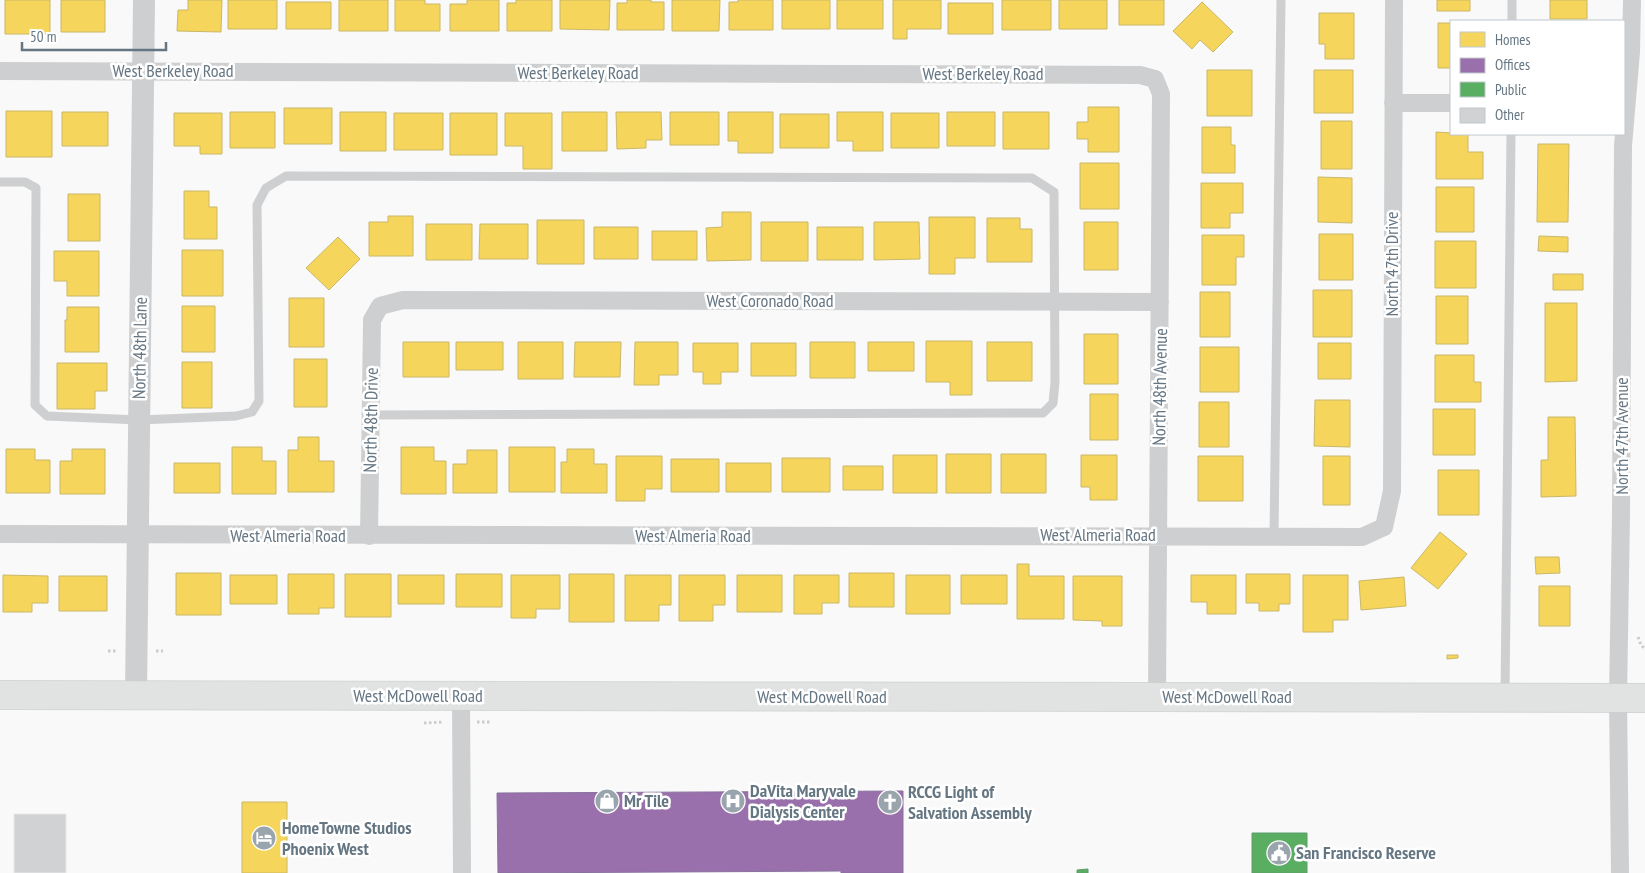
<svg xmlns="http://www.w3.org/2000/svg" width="1645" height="873" viewBox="0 0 1645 873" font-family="'PT Sans Narrow',sans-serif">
<rect width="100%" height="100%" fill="#f9f9f9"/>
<path fill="#f6d55c" stroke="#cab868" d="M5,0H50V34H5Z
M61,0H105V32H61Z
M188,0H222L221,32L177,31L178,10H188Z
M228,0H277V29H228Z
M339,0H388V31H339Z
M395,0H425V4H440V31H395Z
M467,0H499V31H450V4H467Z
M516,0H552V31H507V3H516Z
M560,0H610L609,30L560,29Z
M627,0H651V2H664V30H617V3H627Z
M672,0H720L719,31H672Z
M738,0H773V30H729V2H738Z
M782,0H830V29H782Z
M837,0H883V29H837Z
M893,0H941V29H907V39H893Z
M1002,0H1051V30H1002Z
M1059,0H1107V29H1059Z
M1119,0H1164V25H1119Z
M1437,0H1470V11H1437Z
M1550,0H1587V19H1550Z
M286,2H331V29H286Z
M1202,2L1233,32L1213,52L1200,40L1192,49L1173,31Z
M948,3H993V34H948Z
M1319,13H1354V59H1325V44H1319Z
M1438,23H1451V68H1438Z
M1207,70H1252V116H1207Z
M1314,70H1353V113H1314Z
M1088,107H1119V152H1088V139H1077V122H1088Z
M284,108H332V144H284Z
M6,111H52V157H6Z
M62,112H108V146H62Z
M230,112H275V148H230Z
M340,112H386V151H340Z
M562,112H607V151H562Z
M616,112H661L662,140H646V148L617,149Z
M670,112H719V145H670Z
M728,112H773V153H738V141H728Z
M837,112H883V151H853V141H837Z
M947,112H995V146H947Z
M1003,112H1049V149H1003Z
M174,113H222V154H200V146H174Z
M394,113H443V150H394Z
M450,113H497V155H450Z
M505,113H552V169H523V146H505Z
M891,113H939V148H891Z
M780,114H829V148H780Z
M1321,121H1352V169H1321Z
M1202,127H1231V145H1235V173H1202Z
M1436,132L1468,134V152H1483V179H1436Z
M1538,144H1569L1568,222H1537Z
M1080,163H1119V209H1080Z
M1318,177L1352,178V223L1318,222Z
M1201,183H1243V213H1230V228H1201Z
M1436,187H1474V232H1436Z
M184,191H209V207H217V239H184Z
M68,194H100V241H68Z
M722,212H751V260L707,261L706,228L722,227Z
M388,216H413V256H369V222H388Z
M929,217H975V258H955V274H929Z
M987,218H1020V229H1032V262H987Z
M537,220H584V264H537Z
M761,222H808V261H761Z
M874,222H919L920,259L874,260Z
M1084,222H1118V270H1084Z
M426,224H472V260H426Z
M480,224H528V259H479Z
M594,227H638V259H594Z
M817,227H863V260H817Z
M652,231H697V260H652Z
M1319,234H1353V280H1319Z
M1202,235H1244V257H1236V285H1202Z
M1539,236L1568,237V252L1538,251Z
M338,237L360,259L329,290L306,268Z
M1435,241H1476V288H1435Z
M182,250H223V296H182Z
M54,251H99V296H67V281H54Z
M1553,274H1583V290H1553Z
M1313,290H1352V337H1313Z
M1200,292H1230V337H1200Z
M1436,296H1468V344H1436Z
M289,298H324V347H289Z
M1545,303H1577V381L1545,382Z
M182,306H215V352H182Z
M67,307H99V352H65V320H67Z
M1084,334H1118V384H1084Z
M926,341H972V395H950V382H926Z
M403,342H449V377H403Z
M456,342H503V370H456Z
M518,342H563V379H518Z
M575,342H621L620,377H574Z
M635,342H678V375H659V385H634Z
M810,342H855V378H810Z
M868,342H914V371H868Z
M987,342H1032V381H987Z
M693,343H738V372H721V384H703V372H693Z
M751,343H796V376H751Z
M1318,343H1351V379H1318Z
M1200,347H1239V392H1200Z
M1435,355H1474V382H1481V402H1435Z
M294,359H327V407H294Z
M182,362H212V408H182Z
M57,363H107V391H95V409H57Z
M1090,394H1118V440H1090Z
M1315,400H1350V447L1314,446Z
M1199,402H1229V447H1199Z
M1433,409H1475V455H1433Z
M1548,417H1575L1576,496L1541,497V460H1548Z
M298,437H319V461H334V492H288V450H298Z
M232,447H262V461H276V494H232Z
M401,447H434V461H446V494H401Z
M509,447H555V492H509Z
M6,449H35V460H50V493H6Z
M72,449H105V494H60V461H72Z
M567,449H594V464H607V493H561V462H567Z
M467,450H497V493H453V464H467Z
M946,454H991V493H946Z
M1001,454H1046V493H1001Z
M893,455H937V493H893Z
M1081,455H1117V500H1090V487H1081Z
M616,456H662V489H645V501H616Z
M1198,456H1243V501H1198Z
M1323,456H1350V505H1323Z
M782,458H830V492H782Z
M671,459H719V492H671Z
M174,463H220V493H174Z
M726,463H771V492H726Z
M843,466H883V490H843Z
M1438,470H1479V515H1438Z
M1440,532L1467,554L1438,589L1411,568Z
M1535,557H1559L1560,573L1536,574Z
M1017,564H1029V576H1064V619H1017Z
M176,573H221V615H176Z
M849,573H894V607H849Z
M288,574H334V608H319V614H288Z
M345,574H391V617H345Z
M456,574H502V607H456Z
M569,574H614V622H569Z
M1246,574H1290V604H1279V611H1259V603H1246Z
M3,575L48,576V603H32V612H3Z
M230,575H277V604H230Z
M398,575H444V604H398Z
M511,575H560V609H536V618H511Z
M625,575H671V605H659V621H625Z
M679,575H725V605H713V621H679Z
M737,575H782V612H737Z
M794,575H839V603H822V614H794Z
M906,575H950V614H906Z
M961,575H1007V604H961Z
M1191,575H1236V614H1207V602H1191Z
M1303,575H1348V620H1333V632H1303Z
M59,576H107V611H59Z
M1073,576H1122V626H1102V621L1073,620Z
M1404,577L1406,606L1361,610L1359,581Z
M1539,586H1570V626H1539Z
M1447,655H1458V658L1447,659Z
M242,802H287V873H242Z"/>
<path fill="#9970ab" stroke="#89729f" d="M903,791V873H841V871L498,873L497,793Z"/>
<path fill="#5aae61" stroke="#5d9d6b" d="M1252,833H1307V873H1252Z
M1088,869V873H1077V870Z"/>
<path fill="#d0d2d3" stroke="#e8e8e8" d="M14,814H66V873H14Z"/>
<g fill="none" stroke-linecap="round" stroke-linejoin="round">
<defs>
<path id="primary" d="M0,695L1645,698"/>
</defs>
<use href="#primary" stroke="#d5d6d7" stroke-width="30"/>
<path stroke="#cbcccd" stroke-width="3" stroke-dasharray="2.5 2.5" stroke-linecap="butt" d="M1638,637L1641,645L1645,649
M108,651H117
M156,651H163
M477,722H492
M424,723L444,722"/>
<path stroke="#cecfd0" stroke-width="9" d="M1512,21V0
M0,182H25L36,188L35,405L47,416L139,420L236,416L252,412L259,401L257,205L266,188L286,176L1032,178L1054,192L1055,382L1053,403L1043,413L371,415
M1274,536L1281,0
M1505,696L1511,134"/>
<path stroke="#cecfd0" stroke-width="18" d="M0,71L1140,75L1155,79L1161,94L1157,697
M1393,103H1451
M0,534C454,537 908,534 1362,537L1384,527L1392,491L1394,0
M369,536L372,320L380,306L403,300L1160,302
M461,696L462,873
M1620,873L1618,697L1621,514L1623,146L1631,52L1632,0"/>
<path stroke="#cecfd0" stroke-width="22" d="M136,696L144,0"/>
<use href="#primary" stroke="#e1e2e2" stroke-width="28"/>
</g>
<defs>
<symbol id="shop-disc" viewBox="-11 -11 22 22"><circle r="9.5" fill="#99a4ac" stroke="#fff"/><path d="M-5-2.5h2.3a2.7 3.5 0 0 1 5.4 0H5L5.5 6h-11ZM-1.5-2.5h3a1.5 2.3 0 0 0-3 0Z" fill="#fff"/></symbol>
<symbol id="hospital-disc" viewBox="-11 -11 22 22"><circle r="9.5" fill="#99a4ac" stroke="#fff"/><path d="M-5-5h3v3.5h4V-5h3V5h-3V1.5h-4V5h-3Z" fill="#fff"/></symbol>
<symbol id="church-disc" viewBox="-11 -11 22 22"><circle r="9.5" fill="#99a4ac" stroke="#fff"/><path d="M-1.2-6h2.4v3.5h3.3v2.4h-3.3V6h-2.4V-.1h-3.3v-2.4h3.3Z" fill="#fff"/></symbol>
<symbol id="hotel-disc" viewBox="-11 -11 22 22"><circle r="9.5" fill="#99a4ac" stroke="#fff"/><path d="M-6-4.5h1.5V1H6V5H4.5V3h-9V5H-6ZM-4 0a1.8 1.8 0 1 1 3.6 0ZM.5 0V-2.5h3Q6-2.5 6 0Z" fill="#fff"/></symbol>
<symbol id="civic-disc" viewBox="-11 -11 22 22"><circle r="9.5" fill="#99a4ac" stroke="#fff"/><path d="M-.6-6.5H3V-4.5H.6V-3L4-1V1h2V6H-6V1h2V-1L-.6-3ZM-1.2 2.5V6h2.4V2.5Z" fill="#fff"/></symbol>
</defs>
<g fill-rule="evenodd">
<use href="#shop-disc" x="593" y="787" width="28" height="28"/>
<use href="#hospital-disc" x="719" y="787" width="28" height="28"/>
<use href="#church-disc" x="876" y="788" width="28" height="28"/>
<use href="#hotel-disc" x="250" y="824" width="28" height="28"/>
<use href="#civic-disc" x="1265" y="839" width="28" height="28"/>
</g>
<g text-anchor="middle" stroke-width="5" stroke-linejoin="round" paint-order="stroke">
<g font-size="18" fill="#657683" stroke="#fff">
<text x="173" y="77">West Berkeley Road</text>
<text x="578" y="79">West Berkeley Road</text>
<text x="983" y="80">West Berkeley Road</text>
<text transform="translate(1392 264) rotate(-90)" y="6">North 47th Drive</text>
<text x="770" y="307">West Coronado Road</text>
<text transform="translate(140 348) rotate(-89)" y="6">North 48th Lane</text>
<text transform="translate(1160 387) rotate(-89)" y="6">North 48th Avenue</text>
<text transform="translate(371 420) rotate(-89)" y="6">North 48th Drive</text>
<text transform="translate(1622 436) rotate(-90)" y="6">North 47th Avenue</text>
<text x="1098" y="541">West Almeria Road</text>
<text x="288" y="542">West Almeria Road</text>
<text x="693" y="542">West Almeria Road</text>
<text x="418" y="702">West McDowell Road</text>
<text x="822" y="703">West McDowell Road</text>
<text x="1227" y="703">West McDowell Road</text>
</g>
<g font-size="18" font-weight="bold" fill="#657683" stroke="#fff" text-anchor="start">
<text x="750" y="797">DaVita Maryvale<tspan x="750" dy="21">Dialysis Center</tspan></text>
<text x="908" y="798">RCCG Light of<tspan x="908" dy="21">Salvation Assembly</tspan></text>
<text x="624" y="807">Mr Tile</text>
<text x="282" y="834">HomeTowne Studios<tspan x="282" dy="21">Phoenix West</tspan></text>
<text x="1296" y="859">San Francisco Reserve</text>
</g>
</g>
<rect x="1450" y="20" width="175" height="115" fill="#ffffff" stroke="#c1c8cd"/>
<rect x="1460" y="32" width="25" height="15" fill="#f6d55c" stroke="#c1c8cd"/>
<text x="1495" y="45" font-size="15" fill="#657683">Homes</text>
<rect x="1460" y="58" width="25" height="15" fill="#9970ab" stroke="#c1c8cd"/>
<text x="1495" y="70" font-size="15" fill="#657683">Offices</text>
<rect x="1460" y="82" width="25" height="15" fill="#5aae61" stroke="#c1c8cd"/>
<text x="1495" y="95" font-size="15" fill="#657683">Public</text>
<rect x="1460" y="108" width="25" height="15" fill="#d0d2d3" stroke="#c1c8cd"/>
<text x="1495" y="120" font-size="15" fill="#657683">Other</text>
<path d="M22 42v8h144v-8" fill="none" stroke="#657683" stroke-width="2.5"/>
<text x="30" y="42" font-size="15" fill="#657683" stroke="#ffffff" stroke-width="4" paint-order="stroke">50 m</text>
</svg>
